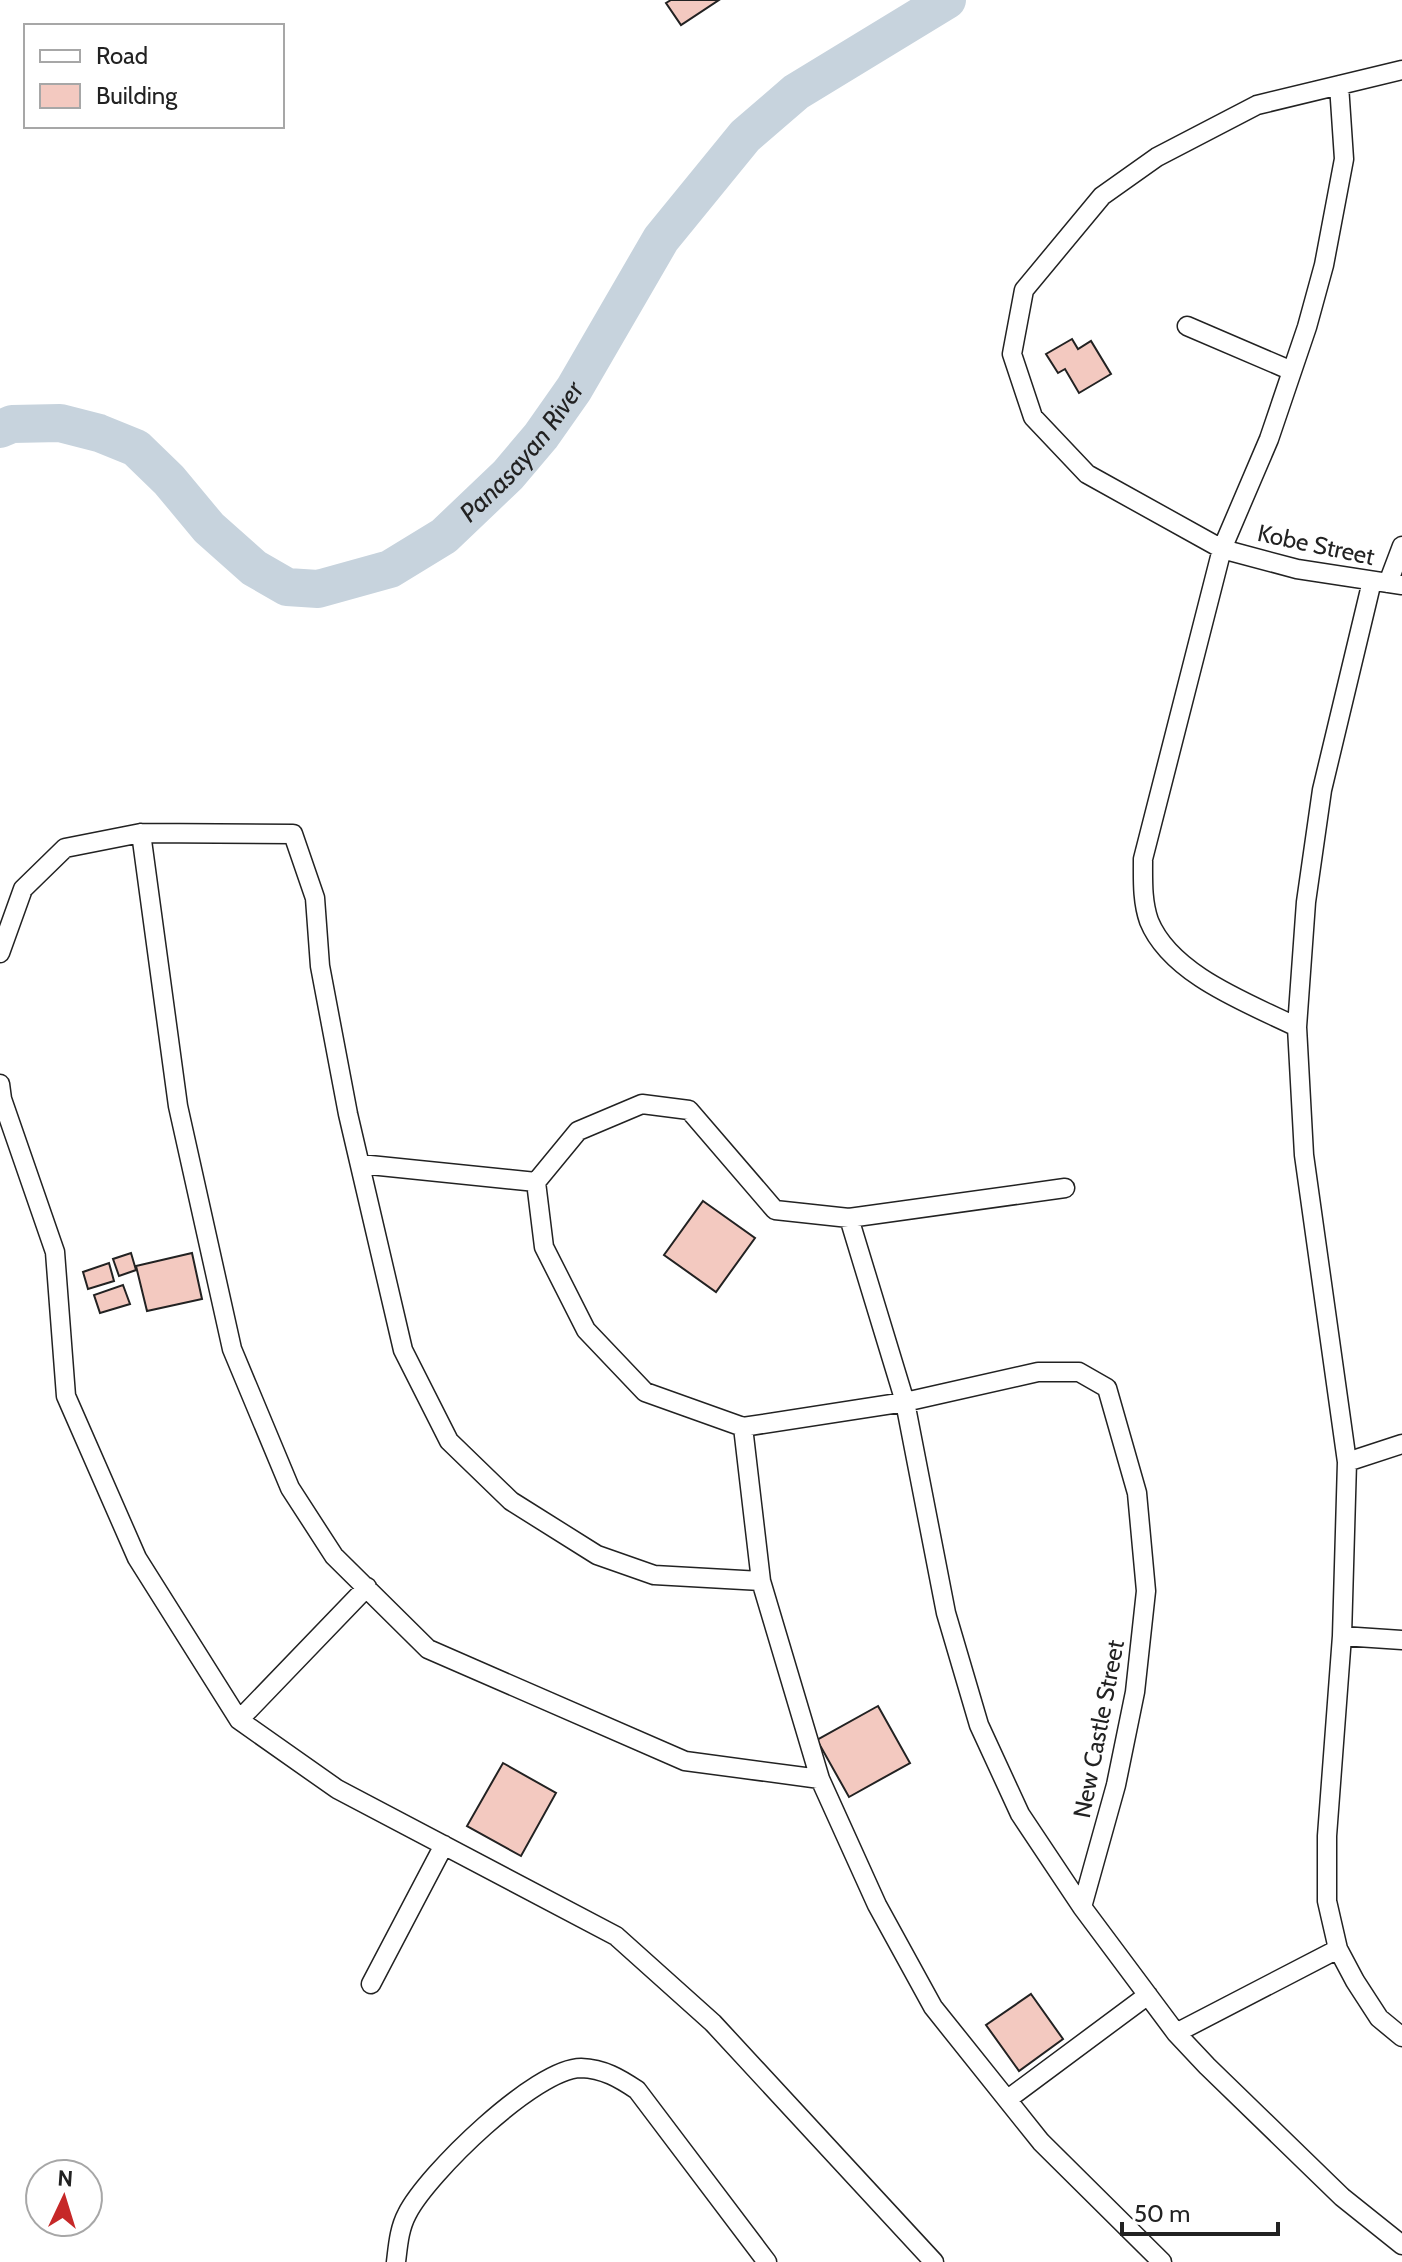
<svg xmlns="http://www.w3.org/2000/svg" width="1402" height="2262" viewBox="0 0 1402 2262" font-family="Cabin,sans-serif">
<rect width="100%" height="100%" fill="#fff"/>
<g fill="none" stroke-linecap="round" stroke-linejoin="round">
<path stroke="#c7d3dd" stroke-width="38" id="s1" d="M0,429L12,424L60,423L99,433L136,448L169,480L209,528L254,568L287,587L318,589L390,569L444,536L508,475L541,436L574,389L661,239L745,136L796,92L947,0"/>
</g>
<path fill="#f3c9c0" stroke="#222" stroke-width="2" d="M671,0H719L681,25L666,3Z
M1072,339L1078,349L1091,341L1111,374L1079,393L1065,369L1058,373L1046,354Z
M703,1201L755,1238L716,1292L664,1255Z
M131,1253L136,1270L119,1276L113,1259Z
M192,1253L202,1299L147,1311L136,1266Z
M109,1263L114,1281L88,1289L83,1272Z
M123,1285L130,1304L100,1313L94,1295Z
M878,1706L910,1763L849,1797L817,1740Z
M503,1763L556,1793L521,1856L467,1826Z
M1031,1994L1063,2039L1019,2071L986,2025Z"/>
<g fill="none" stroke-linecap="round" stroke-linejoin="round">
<defs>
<path id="street" d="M1402,70L1257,105L1157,157L1102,196L1024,290L1012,354L1033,417L1087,474L1222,549L1297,569L1402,585
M1187,326L1292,371
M1372,581L1322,790L1306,902L1297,1027L1304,1155L1347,1462L1342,1636L1327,1836V1901L1338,1949L1355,1981L1379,2018L1402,2037
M1388,583L1402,546
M141,833L178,1106L232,1349L290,1488L334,1556L428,1649L685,1761L820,1779
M0,953L23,889L65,848L141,833L293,834L315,898L320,966L348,1114L403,1350L449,1441L511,1501L597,1555L654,1575L761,1581
M1297,1027C1248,1003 1171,975 1149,921C1142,901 1143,880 1143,859L1222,549L1269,439L1307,327L1324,265L1344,159L1339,85
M0,1084L2,1099L55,1252L66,1396L137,1558L239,1720L337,1789L616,1936L713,2023L934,2262
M360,1164L536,1182
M536,1182L544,1247L586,1330L645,1392L743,1427L905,1402L1038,1372H1079L1107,1388L1137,1493L1146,1591L1135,1692L1116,1785L1082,1907
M536,1182L578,1131L642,1104L689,1110L775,1210L849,1218L1065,1188
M849,1218L905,1402L946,1613L979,1725L1020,1814L1082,1907L1176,2033L1207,2066L1342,2197L1402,2245
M743,1427L761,1581L820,1779L877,1905L933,2007L1041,2142L1162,2262
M1347,1462L1402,1444
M1342,1636L1402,1640
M239,1720L367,1587
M371,1984L444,1845
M1176,2033L1338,1949
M1008,2099L1148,1995
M396,2262C398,2246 399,2229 407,2214C427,2174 536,2068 581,2068C604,2069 619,2078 637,2090L767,2262"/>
</defs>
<use href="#street" stroke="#222" stroke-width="21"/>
<use href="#street" stroke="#fff" stroke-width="18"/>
</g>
<g text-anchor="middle" stroke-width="6" stroke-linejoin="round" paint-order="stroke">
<g font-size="24" fill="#222" stroke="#fff">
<text transform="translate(1316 545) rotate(12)" y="8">Kobe Street</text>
<text transform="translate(1099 1729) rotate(-79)" y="8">New Castle Street</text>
</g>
<g font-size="26" font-style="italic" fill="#222" stroke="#fff">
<text dy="9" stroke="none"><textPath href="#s1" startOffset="632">Panasayan River</textPath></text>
</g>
</g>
<rect x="24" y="24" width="260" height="104" fill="#ffffff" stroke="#a7a7a7" stroke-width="2"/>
<rect x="40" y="50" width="40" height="12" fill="#ffffff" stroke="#a7a7a7" stroke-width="2"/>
<text x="96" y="64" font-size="24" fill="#222222">Road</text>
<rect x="40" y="84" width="40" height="24" fill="#f3c9c0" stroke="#a7a7a7" stroke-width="2"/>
<text x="96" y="104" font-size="24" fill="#222222">Building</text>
<g transform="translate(64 2198) rotate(4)"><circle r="38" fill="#ffffff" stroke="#a7a7a7" stroke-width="2"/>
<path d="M0-6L14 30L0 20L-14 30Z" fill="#c62828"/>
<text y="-12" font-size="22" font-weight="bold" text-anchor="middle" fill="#222222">N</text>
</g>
<path d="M1122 2222v12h156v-12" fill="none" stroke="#222222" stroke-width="4"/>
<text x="1134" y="2222" font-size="24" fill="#222222" stroke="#ffffff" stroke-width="6" paint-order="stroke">50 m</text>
</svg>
